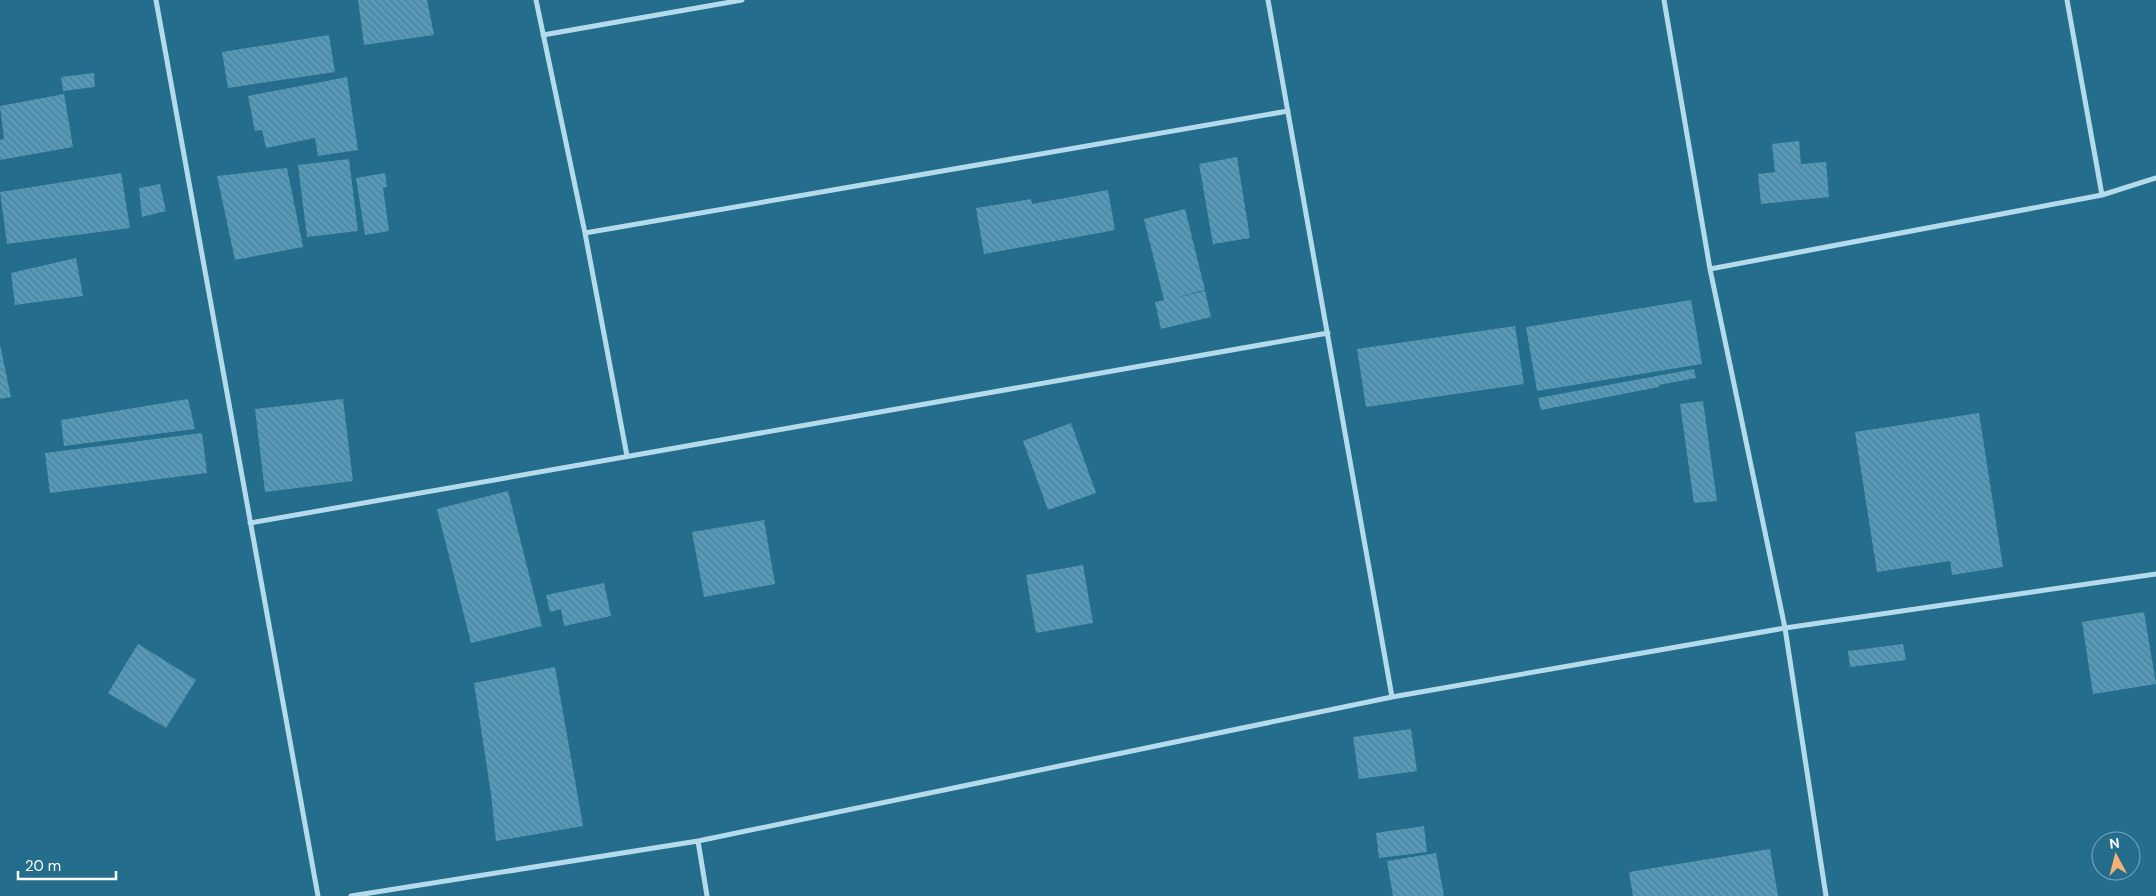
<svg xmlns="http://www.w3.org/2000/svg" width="2156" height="896" viewBox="0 0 2156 896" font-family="'DM Sans',sans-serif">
<defs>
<pattern id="building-back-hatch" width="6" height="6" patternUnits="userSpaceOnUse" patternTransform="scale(1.25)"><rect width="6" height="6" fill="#559ab8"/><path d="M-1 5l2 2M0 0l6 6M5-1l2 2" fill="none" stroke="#527f92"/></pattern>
</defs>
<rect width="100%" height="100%" fill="#246d8d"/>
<path fill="url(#building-back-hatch)" d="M358,0H427L434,35L364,45Z
M329,35L335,72L228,88L222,52Z
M94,73L95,87L63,91L61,77Z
M347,77L358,150L318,156L315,138L266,148L262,130L255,131L248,96Z
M64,94L73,147L0,160V140L4,139L0,106Z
M1799,141L1801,164L1826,162L1829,197L1761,204L1758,174L1775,172L1772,144Z
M1237,157L1250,238L1213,244L1199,164Z
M349,159L358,231L307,237L298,165Z
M287,168L303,247L235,260L217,176Z
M121,173L130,228L7,244L0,192Z
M385,173L387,187L383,188L389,231L365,235L356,178Z
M160,184L166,211L142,217L139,188Z
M1108,190L1115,230L984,254L976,208L1031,199L1032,204Z
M1185,209L1205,290L1170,299L1205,291L1211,317L1161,329L1155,302L1164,300L1144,219Z
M76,258L83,296L15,305L11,273Z
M1691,300L1702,364L1537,391L1526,327Z
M1515,326L1524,384L1366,407L1357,349Z
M0,345L11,397L0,399Z
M1694,369L1696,378L1659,385V387L1541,410L1538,398Z
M188,399L195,429L64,446L61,420Z
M343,399L353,481L265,492L255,409Z
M1703,401L1717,501L1694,503L1680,404Z
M1979,413L2003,567L1952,575L1950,561L1877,572L1855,432Z
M1071,423L1096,493L1048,510L1023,441Z
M202,433L207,473L50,493L45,453Z
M508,491L542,626L471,643L437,509Z
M764,520L775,584L704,597L692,532Z
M1083,565L1093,623L1036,633L1026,575Z
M604,583L611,616L564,626L561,609L550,612L546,595Z
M2144,612L2156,684L2093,694L2082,622Z
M138,644L196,680L166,728L108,693Z
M1903,644L1906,660L1850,667L1848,651Z
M555,667L583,826L496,841L491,794L474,683Z
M1411,729L1417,771L1359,779L1353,737Z
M1424,826L1427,852L1379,858L1376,833Z
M1770,849L1778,896H1633L1629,872Z
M1436,853L1444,896H1393L1387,861Z"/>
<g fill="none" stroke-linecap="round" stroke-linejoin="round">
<path stroke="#b4dbeb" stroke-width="5" d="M156,0L318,896
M536,0L585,233L627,456
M1268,0L1392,697
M1664,0L1710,269L1785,628L1826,896
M2067,0L2102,195
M543,35L742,0
M585,233L1288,111
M1710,269L2102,195L2156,178
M250,523L1328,333
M698,841L707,896
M351,896L698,841L1392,697L1785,628L2156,574"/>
</g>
<g transform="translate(2116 856) rotate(353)"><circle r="24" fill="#246d8d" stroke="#7ca7bb"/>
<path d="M0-4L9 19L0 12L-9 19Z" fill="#f5b077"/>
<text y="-8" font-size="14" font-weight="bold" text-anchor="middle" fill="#ffffff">N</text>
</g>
<path d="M18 871v8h98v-8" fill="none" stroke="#ffffff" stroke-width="2.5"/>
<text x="25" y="871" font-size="15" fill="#ffffff" stroke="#246d8d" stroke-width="4" paint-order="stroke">20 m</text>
</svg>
